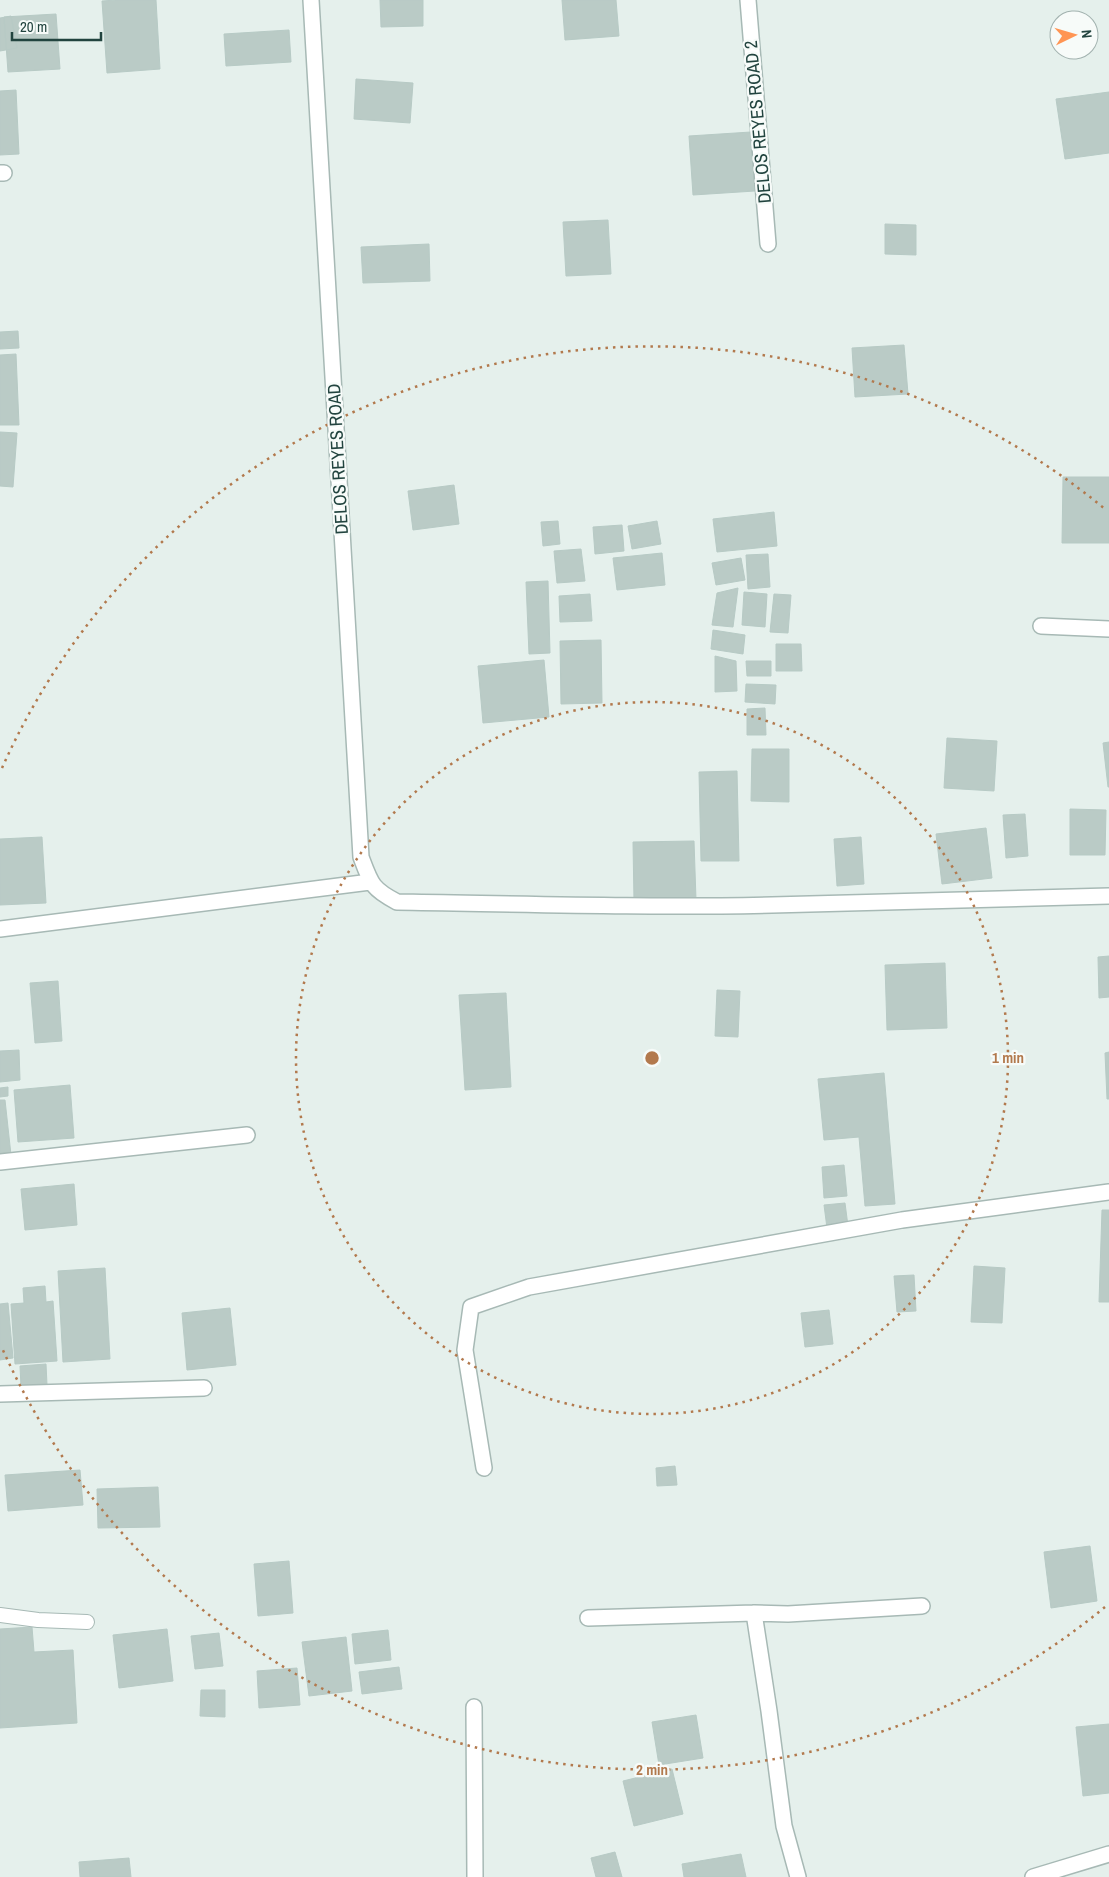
<svg xmlns="http://www.w3.org/2000/svg" width="1109" height="1877" viewBox="0 0 1109 1877" font-family="'Archivo Narrow',sans-serif">
<rect width="100%" height="100%" fill="#e5f0ec"/>
<path fill="#bacbc6" stroke="#b7cac5" d="M116,0H156L160,69L107,73L102,1Z
M380,0H423V26L381,27Z
M562,0H616L619,36L565,40Z
M56,14L60,69L8,72L4,17Z
M11,16L17,48L0,51V18Z
M289,30L291,62L226,66L224,34Z
M356,79L413,83L410,123L354,119Z
M16,90L19,154L0,155V91Z
M1109,92V153L1065,159L1056,99Z
M751,132L755,191L693,195L689,136Z
M608,220L611,274L566,276L563,222Z
M885,224L916,225V255L885,254Z
M429,244L430,281L363,283L361,247Z
M18,331L19,348L0,349V332Z
M904,345L908,394L855,397L852,348Z
M16,354L19,425H0V355Z
M0,432L17,433L13,487L0,486Z
M1063,477H1109V543H1062Z
M454,485L459,524L413,530L408,491Z
M774,512L777,546L717,552L713,519Z
M558,521L560,544L543,546L541,522Z
M657,521L661,544L632,549L628,526Z
M622,525L624,551L595,554L593,527Z
M581,549L585,581L557,583L554,551Z
M662,553L665,585L617,590L613,558Z
M768,554L770,587L748,589L746,555Z
M741,558L745,580L716,585L712,563Z
M548,581L550,653L529,654L526,582Z
M738,588L733,627L712,625L717,593Z
M744,592L767,594L765,627L742,625Z
M590,594L592,621L560,622L559,596Z
M774,594L791,595L788,633L770,632Z
M713,630L745,635L743,654L711,649Z
M601,640L602,703L561,704L560,641Z
M776,644H801L802,671H776Z
M715,656L736,661L737,691L715,692Z
M544,660L549,717L483,723L478,666Z
M746,661H771V676H747Z
M746,684L776,685L775,704L745,702Z
M765,708L766,735H747V709Z
M947,738L997,741L994,791L944,788Z
M1109,742V787H1108L1103,743Z
M752,749H789V802L751,801Z
M737,771L739,861H701L699,772Z
M1070,809L1106,810L1105,855H1070Z
M1025,814L1028,856L1006,858L1003,815Z
M986,828L992,878L942,884L936,834Z
M42,837L46,903L0,905V839Z
M861,837L864,884L837,886L834,839Z
M694,841L696,900L634,901L633,842Z
M1109,956V997L1099,998L1098,957Z
M945,963L947,1028L887,1030L885,965Z
M58,981L62,1041L35,1043L30,983Z
M717,990L740,991L738,1037L715,1036Z
M506,993L511,1087L465,1090L459,995Z
M19,1050L20,1080L0,1082V1051Z
M1109,1052V1099H1107L1105,1053Z
M884,1073L895,1204L865,1206L859,1137L824,1140L818,1079Z
M70,1085L74,1138L18,1142L14,1090Z
M8,1087V1096L0,1097V1088Z
M0,1100H5L11,1155L0,1156Z
M844,1165L847,1196L824,1198L822,1167Z
M74,1184L77,1225L25,1230L21,1189Z
M845,1203L848,1226L827,1228L824,1205Z
M1102,1210H1109V1302H1099Z
M974,1266L1005,1268L1002,1323L971,1322Z
M105,1268L110,1359L63,1362L58,1271Z
M914,1275L916,1311L897,1312L894,1276Z
M45,1286L46,1302L53,1301L57,1361L15,1364L11,1304L24,1303L23,1288Z
M8,1303L13,1358L0,1360V1304Z
M230,1308L236,1365L187,1370L182,1313Z
M829,1310L833,1344L805,1347L801,1313Z
M46,1364L47,1385L21,1387L20,1366Z
M675,1466L677,1485L657,1486L656,1468Z
M80,1470L83,1505L8,1511L5,1475Z
M158,1487L160,1527L98,1528L97,1489Z
M1090,1546L1097,1601L1051,1608L1044,1552Z
M289,1561L293,1613L258,1616L254,1564Z
M32,1627L34,1652L73,1650L77,1723L0,1728V1629Z
M167,1629L173,1681L119,1688L113,1635Z
M388,1630L391,1660L355,1664L352,1634Z
M219,1633L223,1666L195,1669L191,1636Z
M346,1637L352,1691L309,1696L302,1642Z
M399,1667L402,1689L362,1694L359,1672Z
M297,1668L300,1705L259,1708L257,1671Z
M201,1690H225V1717L200,1716Z
M696,1715L703,1758L659,1765L652,1722Z
M1109,1724V1793L1083,1796L1076,1727Z
M672,1769L683,1814L634,1826L623,1781Z
M615,1852L622,1877H596L591,1858Z
M741,1854L746,1877H684L682,1864Z
M129,1858L131,1877H80L79,1862Z"/>
<g fill="none" stroke-linecap="round" stroke-linejoin="round">
<defs>
<path id="service" d="M0,1615L38,1620L87,1622"/>
<path id="minor" d="M311,0L361,857C371,884 372,889 397,902C522,904 647,908 772,905C885,903 997,898 1109,896
M748,0L768,244
M0,173H4
M1041,626L1109,629
M0,929L370,882
M0,1162L247,1135
M0,1394L204,1388
M484,1468L465,1350L471,1307L529,1287L902,1220L1109,1192
M588,1618L754,1613
M474,1707L475,1877
M798,1877L784,1826L769,1711L754,1613L788,1614L922,1606
M1033,1877L1109,1854"/>
</defs>
<use href="#service" stroke="#a7b9b5" stroke-width="16"/>
<use href="#minor" stroke="#a7b9b5" stroke-width="18"/>
<use href="#service" stroke="#fff" stroke-width="14"/>
<use href="#minor" stroke="#fff" stroke-width="15"/>
</g>
<g fill="none" stroke="#b2794d" stroke-width="2.5" stroke-dasharray="2.5 5">
<circle cx="652" cy="1058" r="356"/>
<path d="M1105 1607A712 712 0 0 1 2 1348M2 768A712 712 0 0 1 1105 509"/>
</g>
<g text-anchor="middle" stroke-width="4.5" stroke-linejoin="round" paint-order="stroke">
<g font-size="18" fill="#22443f" stroke="#f7fbf9">
<text transform="translate(758 122) rotate(-95)" y="6">DELOS REYES ROAD 2</text>
<text transform="translate(338 459) rotate(-93)" y="6">DELOS REYES ROAD</text>
</g>
</g>
<circle cx="652" cy="1058" r="8" fill="#b2794d" stroke="#f7fbf9" stroke-width="2.5"/>
<g font-size="15" text-anchor="middle" font-weight="bold" fill="#b2794d" stroke="#f7fbf9" stroke-width="4.5" stroke-linejoin="round" paint-order="stroke">
<text x="1008" y="1063">1 min</text>
<text x="652" y="1775">2 min</text>
</g>
<g transform="translate(1074 35) rotate(85)"><circle r="24" fill="#f7fbf9" stroke="#a2b2af"/>
<path d="M0-4L9 19L0 12L-9 19Z" fill="#ff9554"/>
<text y="-8" font-size="14" font-weight="bold" text-anchor="middle" fill="#22443f">N</text>
</g>
<path d="M12 32v8h89v-8" fill="none" stroke="#22443f" stroke-width="2.5"/>
<text x="20" y="32" font-size="15" fill="#22443f" stroke="#f7fbf9" stroke-width="4" paint-order="stroke">20 m</text>
</svg>
